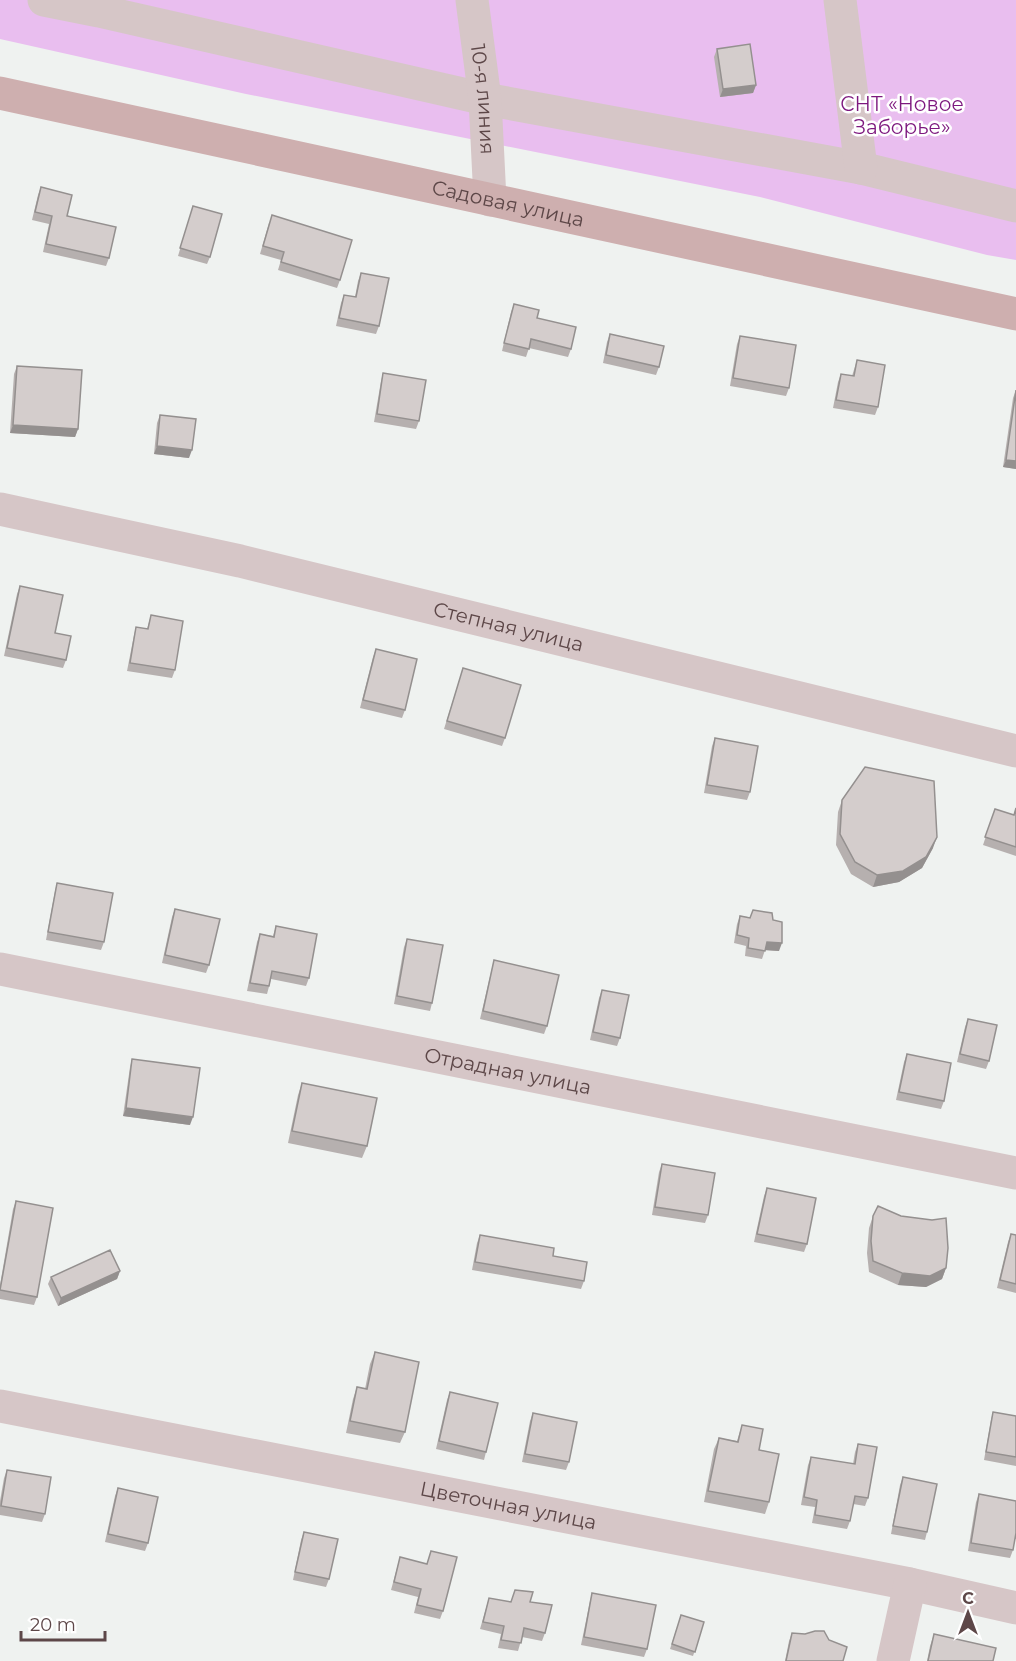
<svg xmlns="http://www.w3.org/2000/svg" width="1016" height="1661" viewBox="0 0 1016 1661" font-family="Montserrat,sans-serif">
<rect width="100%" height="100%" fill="#eff2f0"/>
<path fill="#e9beef" d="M0,0H1016V260L987,255L760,197L246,94L0,39Z"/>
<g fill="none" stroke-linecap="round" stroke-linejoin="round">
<g stroke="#d6c6c7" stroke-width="33">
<path d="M44,0L99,11L485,99L861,168L1016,206"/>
<path id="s1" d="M472,0L485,99L490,200"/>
<path d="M840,0L861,168"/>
<path id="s2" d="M0,509L240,561L1016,751"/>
<path id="s3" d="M0,969L1016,1173"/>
<path id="s4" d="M0,1406L910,1584L1016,1608"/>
<path d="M893,1661L910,1584"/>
</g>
<path stroke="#ceafaf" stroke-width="33" id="s5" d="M0,93L1016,314"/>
</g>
<path fill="#b6b0af" d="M717,49L756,85L753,93L720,97L714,57Z
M41,187L109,258L106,266L43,252L49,224L32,220L38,195Z
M193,206L210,257L207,264L178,256Z
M269,223L340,280L337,288L278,270L281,260L260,254Z
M361,273L379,326L376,334L336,326L341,303L344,295L355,297L358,281Z
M514,304L537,318L571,349L568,357L529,348L526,357L502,351L511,312Z
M610,334L659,367L656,375L603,363L607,342Z
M740,336L789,388L786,396L730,386L737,344Z
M857,360L878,407L875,415L833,408L838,382L841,374L852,376Z
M17,366L78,429L75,437L10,433L14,374Z
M383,373L419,421L416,429L374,422L381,381Z
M1016,390V469L1003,467L1013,398Z
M160,415L189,458L154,454L157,423Z
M20,586L55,633L66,660L63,668L4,656L17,594Z
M151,615L175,670L172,678L127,671L134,635L136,627L147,629Z
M376,649L405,710L402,718L360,708L373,657Z
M463,668L505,738L502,746L444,729Z
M715,738L750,792L747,800L704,793L712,746Z
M842,800L933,848L922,868L899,882L873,887L851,874L836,845L838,812Z
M1016,807V856L983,845L995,809L1014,815Z
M57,883L104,942L101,950L46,940L55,891Z
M175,909L209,965L206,973L162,963L172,917Z
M740,916L773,920L779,951L765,950L762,959L745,956L746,946L734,943L737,924Z
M276,926L309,978L306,986L271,979L267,994L247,991L257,942L260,934L273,936Z
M407,939L432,1003L430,1011L394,1004L404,947Z
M494,960L547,1026L544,1034L480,1019L492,968Z
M602,990L620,1038L617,1046L590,1040L599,998Z
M968,1019L989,1061L986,1069L957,1062L965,1027Z
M907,1054L944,1101L941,1109L896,1100L904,1062Z
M132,1059L190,1125L123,1116L130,1067Z
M302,1083L367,1146L362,1158L288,1143L298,1095Z
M662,1164L708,1215L705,1223L652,1215L659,1172Z
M767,1188L807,1244L804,1252L754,1242L764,1196Z
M16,1201L37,1297L34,1305L0,1299V1285L13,1209Z
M873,1216L946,1268L942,1279L926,1287L898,1285L869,1272L867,1253L869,1228Z
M1011,1234L1016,1235V1293L997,1288L1008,1242Z
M480,1235L553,1256L584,1281L581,1289L472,1270L477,1243Z
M120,1271L117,1279L58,1306L48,1284L51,1277Z
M375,1352L405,1432L400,1443L346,1433L353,1399L357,1387L365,1389L370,1364Z
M450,1392L486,1452L484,1460L436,1449L447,1400Z
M993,1412L1016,1416V1466L984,1460L991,1420Z
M533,1413L569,1462L566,1470L522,1462L530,1421Z
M742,1425L759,1450L769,1502L765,1514L704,1502L714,1449L719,1438L737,1441Z
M858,1444L868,1498L865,1506L853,1504L850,1521L847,1529L812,1523L815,1507L801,1505L808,1465L811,1457L853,1464L855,1452Z
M7,1470L45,1514L42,1522L0,1515V1501L4,1478Z
M903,1477L927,1532L925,1540L891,1534L900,1485Z
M118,1488L148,1543L145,1551L105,1542L115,1496Z
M979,1494L1016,1501V1539H1015L1013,1550L1010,1558L968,1551L976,1502Z
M304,1532L329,1579L326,1587L293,1580L301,1540Z
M431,1551L443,1611L440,1619L414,1613L418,1597L391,1590L400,1557L427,1564Z
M515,1590L530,1602L545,1633L542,1641L522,1637L518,1651L498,1648L501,1634L480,1629L489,1598L511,1602Z
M592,1593L647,1649L644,1657L581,1645L590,1601Z
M681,1615L704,1622L693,1656L670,1649Z
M792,1633L843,1661H785L789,1641Z
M934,1634L993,1661H927L930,1646Z"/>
<path fill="#94908f" d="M756,85L753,93L720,97L723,89Z
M13,425L78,429L75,437L10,433Z
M157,446L192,450L189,458L154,454Z
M1006,460L1016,461V469L1003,467Z
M937,837L933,848L922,868L899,882L873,887L877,875Z
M767,942L782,943L779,951L764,950Z
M126,1108L193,1117L190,1125L123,1116Z
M946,1268L942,1279L926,1287L898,1285L902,1273Z
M120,1271L117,1279L58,1306L61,1298Z"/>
<path fill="#d4cdcc" stroke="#94908f" stroke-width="1.5" d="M750,44L756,85L723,89L717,49Z
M41,187L72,195L67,216L116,227L109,258L46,244L52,216L35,212Z
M193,206L222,214L210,257L180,248Z
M272,215L352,240L340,280L281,262L284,252L263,246Z
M361,273L389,278L379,326L339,318L344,295L356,297Z
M514,304L539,310L537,318L576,327L571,349L531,339L529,349L504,343Z
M610,334L664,346L659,367L606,355Z
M740,336L796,345L789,388L733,378Z
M857,360L885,365L878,407L836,400L841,374L854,376Z
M17,366L82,370L78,429L13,425Z
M383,373L426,380L419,421L377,414Z
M1016,390V461L1006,460Z
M160,415L196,419L192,450L157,446Z
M20,586L63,595L55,633L71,636L66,660L7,648Z
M151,615L183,621L175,670L130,663L136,627L148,629Z
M376,649L417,659L405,710L363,700Z
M463,668L521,685L505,738L447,721Z
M715,738L758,746L750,792L707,785Z
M865,767L934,781L937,837L926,857L903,871L877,875L855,862L840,834L842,800Z
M1016,808V847L985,837L995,809L1014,815Z
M57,883L113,893L104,942L48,932Z
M175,909L220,919L209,965L165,955Z
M753,910L772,913L773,920L782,922V943L767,942L765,951L748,948L749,938L737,935L740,916L750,918Z
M276,926L317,934L309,978L272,971L269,986L250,983L260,934L274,937Z
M407,939L443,945L432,1003L397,996Z
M494,960L559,975L547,1026L483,1011Z
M602,990L629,995L620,1038L593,1032Z
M968,1019L997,1025L989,1061L960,1054Z
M907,1054L951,1063L944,1101L899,1092Z
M132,1059L200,1068L193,1117L126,1108Z
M302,1083L377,1098L367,1146L292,1131Z
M662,1164L715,1173L708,1215L655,1207Z
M767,1188L816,1198L807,1244L757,1234Z
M16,1201L53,1208L37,1297L0,1290Z
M878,1206L901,1216L932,1220L946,1218L948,1248L946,1268L930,1276L902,1273L873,1261L871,1241L873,1216Z
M1011,1234L1016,1235V1284L1000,1280Z
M480,1235L554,1248L553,1256L587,1262L584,1281L475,1262Z
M110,1250L120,1271L61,1298L51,1277Z
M375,1352L419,1362L405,1432L350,1421L357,1387L367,1389Z
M450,1392L498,1403L486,1452L439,1441Z
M993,1412L1016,1416V1457L986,1452Z
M533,1413L577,1422L569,1462L525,1454Z
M742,1425L763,1429L759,1450L779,1454L769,1502L708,1491L719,1438L738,1442Z
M858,1444L877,1447L868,1498L855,1496L850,1521L815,1515L817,1500L804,1497L811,1457L855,1464Z
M7,1470L51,1477L45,1514L1,1506Z
M903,1477L937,1484L927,1532L893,1526Z
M118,1488L158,1497L148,1543L108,1534Z
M979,1494L1016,1501V1533L1013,1550L971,1543Z
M304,1532L338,1539L329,1579L295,1572Z
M431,1551L457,1557L443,1611L417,1605L421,1589L394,1582L400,1557L427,1564Z
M515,1590L533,1592L530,1602L552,1605L545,1633L524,1628L521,1643L501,1640L504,1626L483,1622L489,1598L511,1602Z
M592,1593L656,1605L647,1649L584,1637Z
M681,1615L704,1622L695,1652L672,1644Z
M815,1631H824L829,1640L847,1647L843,1661H786L792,1633L805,1634Z
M934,1634L996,1648L993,1661H928Z"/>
<g text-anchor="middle" stroke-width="5" stroke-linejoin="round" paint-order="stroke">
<g font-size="20" fill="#5d4748" stroke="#fff">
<text dy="7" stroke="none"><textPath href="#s1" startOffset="100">10-я линия</textPath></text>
<text dy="7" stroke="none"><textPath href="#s5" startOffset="520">Садовая улица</textPath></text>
<text dy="7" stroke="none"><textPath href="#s2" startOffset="522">Степная улица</textPath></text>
<text dy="7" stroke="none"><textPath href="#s3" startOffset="518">Отрадная улица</textPath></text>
<text dy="7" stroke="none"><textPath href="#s4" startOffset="518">Цветочная улица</textPath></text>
</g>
<g font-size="20" fill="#7d177e" stroke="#fff">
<text x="902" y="111">СНТ «Новое<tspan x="902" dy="23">Заборье»</tspan></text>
</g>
</g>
<g transform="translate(968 1613)" stroke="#ffffff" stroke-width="4.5" paint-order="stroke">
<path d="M0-4.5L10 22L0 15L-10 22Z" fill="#5d4748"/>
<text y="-9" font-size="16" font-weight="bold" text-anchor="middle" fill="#5d4748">С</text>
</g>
<path d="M21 1631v9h84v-9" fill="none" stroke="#5d4748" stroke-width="3"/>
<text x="30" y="1631" font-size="18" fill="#5d4748" stroke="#ffffff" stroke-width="4.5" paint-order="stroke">20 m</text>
</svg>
